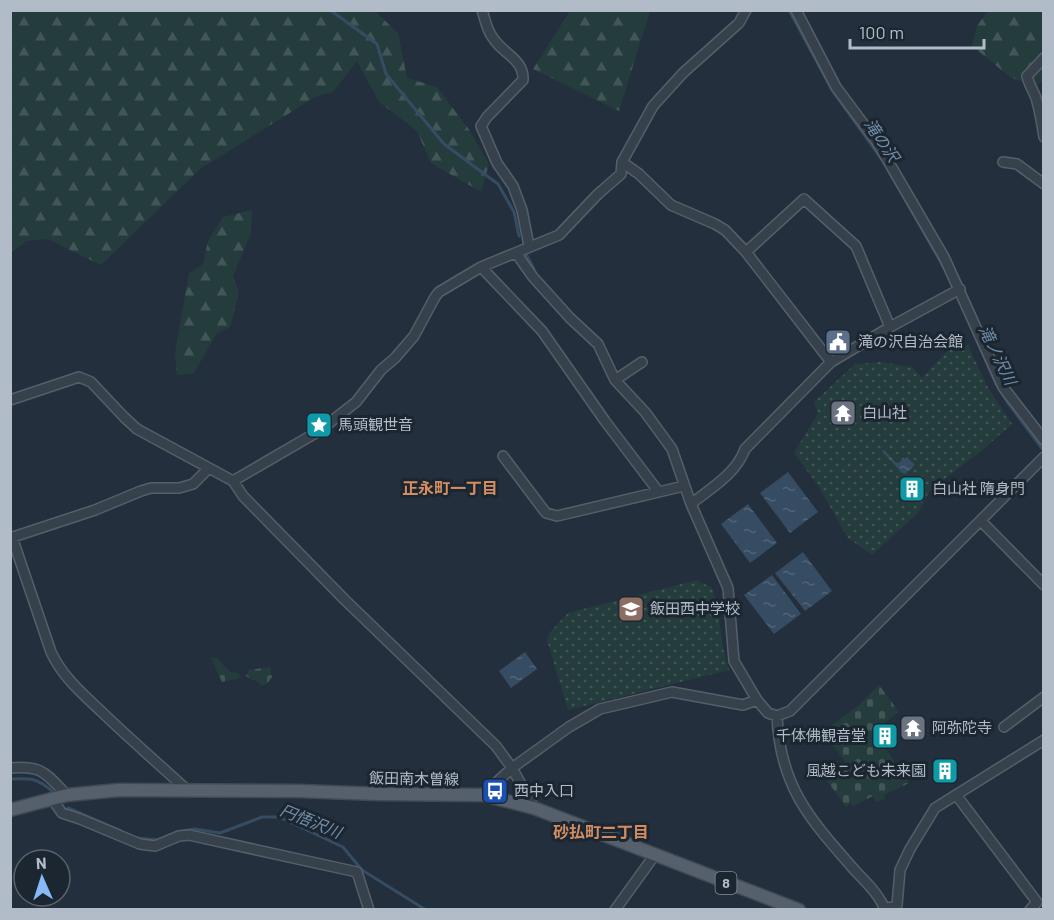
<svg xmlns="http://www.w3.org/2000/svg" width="1054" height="920" viewBox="0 0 1054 920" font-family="Barlow,'Noto Sans JP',sans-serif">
<defs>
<pattern id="grass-dots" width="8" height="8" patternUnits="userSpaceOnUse" patternTransform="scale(1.5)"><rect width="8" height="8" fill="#253c3d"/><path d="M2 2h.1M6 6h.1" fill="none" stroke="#425658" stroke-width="1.8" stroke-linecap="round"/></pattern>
<pattern id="forest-firs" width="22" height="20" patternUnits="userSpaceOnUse" patternTransform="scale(1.5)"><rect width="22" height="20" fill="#253c3d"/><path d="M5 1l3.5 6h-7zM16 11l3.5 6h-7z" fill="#425658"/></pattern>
<pattern id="cemetery-stones" width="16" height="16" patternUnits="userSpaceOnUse" patternTransform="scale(1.5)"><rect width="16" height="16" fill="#253c3d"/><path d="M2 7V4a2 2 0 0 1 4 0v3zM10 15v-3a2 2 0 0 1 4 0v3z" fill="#425658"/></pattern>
<pattern id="water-ripples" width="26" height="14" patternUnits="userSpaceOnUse" patternTransform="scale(1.5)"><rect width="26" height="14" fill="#364c63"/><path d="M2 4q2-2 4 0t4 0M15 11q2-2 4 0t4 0" fill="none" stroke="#516478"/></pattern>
</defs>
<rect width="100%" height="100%" fill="#232f3c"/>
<path fill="url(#grass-dots)" d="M968,345L988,388L1012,424L980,452L930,490L918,513L872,555L848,538L817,484L794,453L818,413L814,402L855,364L881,362L912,367L922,378L952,346Z
M697,580L712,588C722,614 719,643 729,670L568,710L547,640L551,631L568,613Z"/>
<path fill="url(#forest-firs)" d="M11,10L375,11L398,33L407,78L437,87L470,131L489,164L481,192L431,163L417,131L379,102L357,61L333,92L315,97L200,169L101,265L47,239L26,241L11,253Z
M570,11H650L619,111L533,69Z
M988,11H1043V81L1035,87L1010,77L972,46L977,26Z
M252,210L251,233L233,276L239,292L230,327L217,333L194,373L177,375L175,353L189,273L203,264L208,241L223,217Z"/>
<path fill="url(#cemetery-stones)" d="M211,658H217L230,672L238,673L241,678L222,682Z
M270,667L272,677L267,684L261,686L259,682L250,679L245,675L248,673V670Z
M879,685L899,712L874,731L909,783L884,795L885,799L876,802L873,796L853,806L851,803L846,807L825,778L845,761L831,743L839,735L830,727L859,705Z"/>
<path fill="url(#water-ripples)" d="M884,450L895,462L898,463L907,457L915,465L905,474L902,473L882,451Z
M788,472L818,512L790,533L760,493Z
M748,504L777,543L750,563L721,524Z
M803,552L832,591L805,611L775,573Z
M772,575L801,614L774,634L744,595Z
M525,652L537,669L511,688L499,671Z"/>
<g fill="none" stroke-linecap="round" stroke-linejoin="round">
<path stroke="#364c63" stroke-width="3" d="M330,10L377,44L386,74L444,144L498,184L514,212L519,236
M789,10L832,90L883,161L944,268
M526,254L534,269
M970,325L996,384L1008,403L1044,451
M10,779C31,778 37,778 52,791
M68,808L121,831
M136,838L157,840L177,832L195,829L220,833L262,817H279L343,847L362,870L426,910"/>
<defs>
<path id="minor" d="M482,10C485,19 487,31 493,38C503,54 524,59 523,80L487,117L481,126L497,163L513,186L522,210L529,246
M796,10L836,87L877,142L944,257L1003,387L1044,440
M1044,58L1027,76C1029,85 1033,90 1036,98C1040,111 1042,124 1044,137
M622,162L639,174L671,205L715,224L725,230L746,252L831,362
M1003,162L1017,164L1044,184
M746,252L804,199L856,246L890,327
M516,253L533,277L570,318L598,344L615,380L645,412L672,449L691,504L728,588L734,661L757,700L768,713L777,716L790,711L1044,457
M481,267L542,331L605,421L658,491
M615,380L642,362
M10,400L79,377L91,382L124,417L137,429L233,481L243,496L345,600L496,746L512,768L534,808
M503,456L546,513L557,516L684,486
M233,481L319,431L356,402L381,370L395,358L414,336L435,297L439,292L481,267L559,235L598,194L621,174L622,162L653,106L683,73L739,23L746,10
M691,504C711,488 736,474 745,449L831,362L890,327L960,289
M981,521L1044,585
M12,537L51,652C63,678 84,695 105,715C132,741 160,765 187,790
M10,538L95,510L141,491L151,488H179L193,484L209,468
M777,716C780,785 808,817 851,866C863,880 879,893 885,910
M1004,727L1044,697
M10,768C43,765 46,774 67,795
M483,795L512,768L569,727L600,709L672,692L743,705L757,700
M957,796L1037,902L1030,910
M52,799L62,813L80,819L140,844L155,846L179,836L189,835L357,872L369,910
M885,908L894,907L897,905L900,870L910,849L935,808L1044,740
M615,910L654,856"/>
<path id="major" d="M10,810L67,795L119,790L299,791L379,794L483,795L534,808L799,910"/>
</defs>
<use href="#minor" stroke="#555f6a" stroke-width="12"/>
<use href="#major" stroke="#404a55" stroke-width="15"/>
<use href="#minor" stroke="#37414c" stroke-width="9"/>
<use href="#major" stroke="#55606c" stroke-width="12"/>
</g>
<defs>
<symbol id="civic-square" viewBox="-11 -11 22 22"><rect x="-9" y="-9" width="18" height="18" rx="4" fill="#5c6f8a" stroke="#1c2631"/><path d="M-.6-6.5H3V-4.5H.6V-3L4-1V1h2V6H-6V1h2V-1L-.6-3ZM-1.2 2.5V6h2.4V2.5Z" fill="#fff"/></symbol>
<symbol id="temple-square" viewBox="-11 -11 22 22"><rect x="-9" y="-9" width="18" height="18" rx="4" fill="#6b7280" stroke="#1c2631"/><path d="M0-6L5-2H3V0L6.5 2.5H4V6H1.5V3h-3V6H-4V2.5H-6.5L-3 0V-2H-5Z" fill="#fff"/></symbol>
<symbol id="sight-square" viewBox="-11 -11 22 22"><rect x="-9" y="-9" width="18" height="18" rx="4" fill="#0f9aa8" stroke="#1c2631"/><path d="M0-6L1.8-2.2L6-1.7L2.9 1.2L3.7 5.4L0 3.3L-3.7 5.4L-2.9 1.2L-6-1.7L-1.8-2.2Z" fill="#fff"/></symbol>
<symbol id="building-square" viewBox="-11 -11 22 22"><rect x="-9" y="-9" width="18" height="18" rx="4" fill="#0f9aa8" stroke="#1c2631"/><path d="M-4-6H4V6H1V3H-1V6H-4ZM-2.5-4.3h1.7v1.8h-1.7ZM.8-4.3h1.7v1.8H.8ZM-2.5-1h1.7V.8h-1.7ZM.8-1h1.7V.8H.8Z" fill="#fff"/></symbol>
<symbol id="school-square" viewBox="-11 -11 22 22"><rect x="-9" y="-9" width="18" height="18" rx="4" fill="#8d6e63" stroke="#1c2631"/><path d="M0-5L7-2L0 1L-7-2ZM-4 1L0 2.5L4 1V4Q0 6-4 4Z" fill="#fff"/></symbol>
<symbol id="bus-square" viewBox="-11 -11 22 22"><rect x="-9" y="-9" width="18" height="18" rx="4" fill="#1a4fb4" stroke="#1c2631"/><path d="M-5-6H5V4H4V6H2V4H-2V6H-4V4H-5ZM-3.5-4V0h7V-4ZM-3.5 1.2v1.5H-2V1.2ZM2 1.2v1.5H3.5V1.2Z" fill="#fff"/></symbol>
</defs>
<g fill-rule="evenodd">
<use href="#civic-square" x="823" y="327" width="30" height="30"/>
<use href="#temple-square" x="828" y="398" width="30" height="30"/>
<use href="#sight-square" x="304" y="410" width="30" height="30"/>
<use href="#building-square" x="897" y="474" width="30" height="30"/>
<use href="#school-square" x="616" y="594" width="30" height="30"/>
<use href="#temple-square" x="898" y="713" width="30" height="30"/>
<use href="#building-square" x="870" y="721" width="30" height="30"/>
<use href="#building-square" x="930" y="756" width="30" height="30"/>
<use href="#bus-square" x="480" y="776" width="30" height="30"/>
</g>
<g text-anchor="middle" stroke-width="6" stroke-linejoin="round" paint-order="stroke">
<rect fill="#1c2631" stroke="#858f9b" stroke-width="1.5" x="715.5" y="872" width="21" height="22" rx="4.5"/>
<g font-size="14" font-weight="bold" fill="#b2bcc8">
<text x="726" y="888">8</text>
</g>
<g font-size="15" fill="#b2bcc8" stroke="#1c2631" text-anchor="start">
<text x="858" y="347">滝の沢自治会館</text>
<text x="862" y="418">白山社</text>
<text x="338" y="430">馬頭観世音</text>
<text x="932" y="494">白山社 隋身門</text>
<text x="650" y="614">飯田西中学校</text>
<text x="932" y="733">阿弥陀寺</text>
<text x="866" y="741" text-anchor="end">千体佛観音堂</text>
<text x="926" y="776" text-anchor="end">風越こども未来園</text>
<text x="514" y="796">西中入口</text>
</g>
<g font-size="15" fill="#b2bcc8" stroke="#1c2631">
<text transform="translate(414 779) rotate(1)" y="5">飯田南木曽線</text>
</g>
<g font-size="16" font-style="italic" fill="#728eab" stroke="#1c2631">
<text transform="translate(882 140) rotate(56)" y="6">滝の沢</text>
<text transform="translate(998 355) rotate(64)" y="6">滝ノ沢川</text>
<text transform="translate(311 821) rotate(22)" y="6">円悟沢川</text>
</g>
<g font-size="16" font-weight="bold" fill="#d48d61" stroke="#1c2631">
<text x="450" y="494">正永町一丁目</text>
<text x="601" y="838">砂払町二丁目</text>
</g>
</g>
<rect width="1054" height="920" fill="none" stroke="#b2bcc8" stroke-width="24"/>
<g transform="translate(42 878) rotate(357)"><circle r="28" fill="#1c2631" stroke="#58626d" stroke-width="1.5"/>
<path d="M0-4.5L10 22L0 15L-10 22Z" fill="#87b8f8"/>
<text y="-9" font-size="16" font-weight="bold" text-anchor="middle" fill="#b2bcc8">N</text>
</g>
<path d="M850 39v9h134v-9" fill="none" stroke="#b2bcc8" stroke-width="3"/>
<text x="859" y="39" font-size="18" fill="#b2bcc8" stroke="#1c2631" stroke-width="4.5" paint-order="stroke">100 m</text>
</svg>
